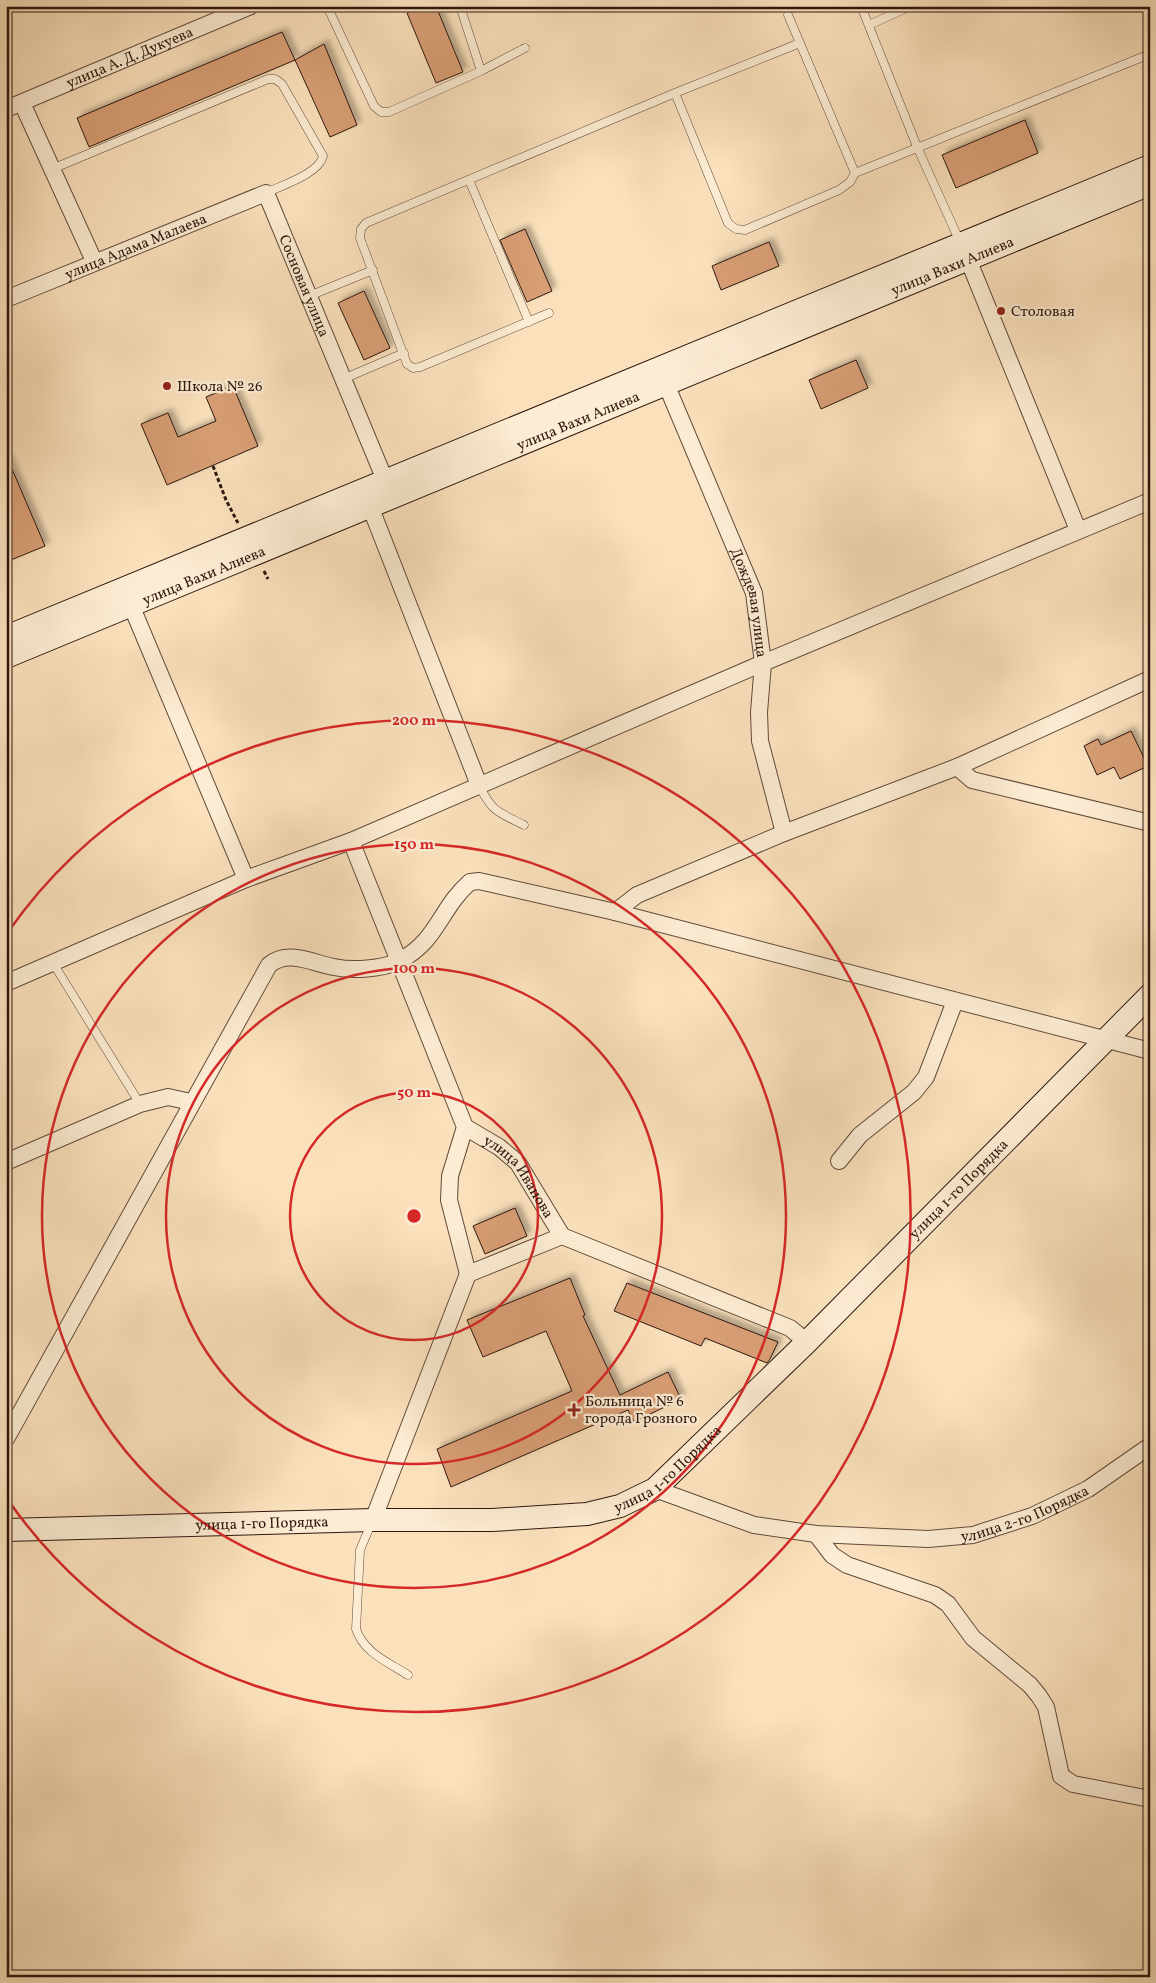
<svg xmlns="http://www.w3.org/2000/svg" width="1156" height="1983" viewBox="0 0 1156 1983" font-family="Vollkorn,serif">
<defs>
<filter id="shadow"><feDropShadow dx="4.5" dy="-4.5" stdDeviation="2.5" flood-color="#0004"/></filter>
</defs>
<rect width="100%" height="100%" fill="#fae1bc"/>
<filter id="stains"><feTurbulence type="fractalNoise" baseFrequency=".004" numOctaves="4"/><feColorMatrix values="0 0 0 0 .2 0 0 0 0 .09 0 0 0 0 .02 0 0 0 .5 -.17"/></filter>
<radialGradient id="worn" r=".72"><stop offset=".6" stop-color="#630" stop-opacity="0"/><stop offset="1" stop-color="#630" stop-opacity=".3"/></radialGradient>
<path fill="#d89e75" stroke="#2e170f" filter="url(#shadow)" d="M424,6H436L463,72L436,83L407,13Z
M282,32L295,60L89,147L77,118Z
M324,44L357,125L330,137L295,60Z
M1025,120L1038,153L956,188L942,155Z
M525,229L552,291L527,302L500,240Z
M769,242L779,266L721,290L712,266Z
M364,291L390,348L364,360L338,303Z
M856,360L868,388L821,409L809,380Z
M233,386L258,446L167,485L141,424L168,413L178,437L216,421L206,397Z
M6,455L45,546L6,562Z
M1131,731L1148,766L1120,779L1114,767L1097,775L1084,746L1098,739L1101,745Z
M515,1208L527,1236L485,1254L473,1226Z
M570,1278L585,1315L583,1316L620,1395L668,1372L681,1399L634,1422L628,1410L451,1487L437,1449L572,1391L546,1331L483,1357L467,1320Z
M627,1283L778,1342L770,1359L767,1363L705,1338L701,1346L614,1311Z"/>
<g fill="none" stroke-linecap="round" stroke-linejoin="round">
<defs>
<path id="lane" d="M327,6L374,106L381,112H389L481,71L525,48
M460,6L481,71
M861,6L918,149L960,242
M869,25L911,6
M675,93L800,43
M52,169L268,79H275L282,84L323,156C319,174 282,185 266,193
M855,173L1150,54
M469,180L529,322
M309,296L373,270
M549,313L420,367L413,368L407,364L360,238L361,229L366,223L675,93L728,223L736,229L745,230L839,190L850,182L855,173L788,15
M343,379L404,353
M479,785C492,812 498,812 524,825
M53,963L140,1104
M371,1524L360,1550L356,1629C364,1653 388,1662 408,1675"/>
<g id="street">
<path d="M22,103L94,261"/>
<path id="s1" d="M6,109L251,6"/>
<path d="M968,259L1078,530"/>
<path id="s2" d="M6,299L266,193L385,480"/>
<path id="s3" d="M666,384L754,593L763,663L759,712L760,741L784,833"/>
<path d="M370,506L479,785"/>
<path d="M131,605L246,879"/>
<path d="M957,767L972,780L1150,823"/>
<path d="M351,841L465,1127L450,1176L449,1200L468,1274"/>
<path d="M615,912L637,895L784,833L957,767L1150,679"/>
<path d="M6,983L246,879L351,841L763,663L1150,501"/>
<path id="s4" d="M465,1127L499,1147L518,1163L562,1236"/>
<path d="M839,1161L860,1135L914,1092L926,1077L955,1001"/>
<path d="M6,1162L140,1104L168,1097L191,1102"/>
<path d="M6,1439L269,965C288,949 312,963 334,967C352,971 383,969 399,961C438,941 440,908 470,882L479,881L615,912L1150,1051"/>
<path id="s5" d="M655,1489L754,1525L816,1534L928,1539L973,1535L1032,1516L1088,1489L1150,1446"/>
<path d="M373,1520L468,1274L562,1236L790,1328L807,1342"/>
<path d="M816,1534L832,1555L847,1565L935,1595L948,1604L973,1638L1030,1685L1039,1696L1046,1707L1061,1776L1073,1784L1150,1799"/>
</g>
<g id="secondary">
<path d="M6,637L1150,166"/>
<path id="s6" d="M6,657L1150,184"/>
<path id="s7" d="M6,1530L373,1520H492L587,1514L620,1506L655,1489L807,1342L1150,995"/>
</g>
</defs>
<use href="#lane" stroke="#614a3a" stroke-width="9"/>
<use href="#street" stroke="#614a3a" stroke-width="18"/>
<use href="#secondary" stroke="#2e170f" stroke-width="24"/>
<path stroke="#2e170f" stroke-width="3" stroke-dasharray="4 2.5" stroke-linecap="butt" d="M213,466L226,500L238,523
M264,571L268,579"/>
<use href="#lane" stroke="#fcecd3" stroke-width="8"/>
<use href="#street" stroke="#fcecd3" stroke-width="16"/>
<use href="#secondary" stroke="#fcecd3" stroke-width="22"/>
</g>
<g fill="none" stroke="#d62828" stroke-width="2.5">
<circle cx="414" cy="1216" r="124"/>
<circle cx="414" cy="1216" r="248"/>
<circle cx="414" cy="1216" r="372"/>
<path d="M8 932A496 496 0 1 1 8 1500"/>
</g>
<g fill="#8f2418" stroke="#fcecd3" stroke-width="2">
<circle cx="1001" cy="311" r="5"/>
<circle cx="167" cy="386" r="5"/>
<path d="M571.5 1402.5h5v5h5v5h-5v5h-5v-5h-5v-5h5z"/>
</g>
<g text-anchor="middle" stroke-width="4.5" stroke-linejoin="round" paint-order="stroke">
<g font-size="15" fill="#2e170f" stroke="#fcecd3">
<text dy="5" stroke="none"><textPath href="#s1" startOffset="134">улица А. Д. Дукуева</textPath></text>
<text dy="5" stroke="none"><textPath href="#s2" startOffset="140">улица Адама Малаева</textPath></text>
<text dy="5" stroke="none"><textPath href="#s6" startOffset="1024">улица Вахи Алиева</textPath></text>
<text dy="5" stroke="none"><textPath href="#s2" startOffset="381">Сосновая улица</textPath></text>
<text dy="5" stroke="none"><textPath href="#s6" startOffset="619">улица Вахи Алиева</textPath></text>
<text dy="5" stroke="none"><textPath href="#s6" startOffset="214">улица Вахи Алиева</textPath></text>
<text dy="5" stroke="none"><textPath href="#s3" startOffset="235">Дождевая улица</textPath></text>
<text dy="5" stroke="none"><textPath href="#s4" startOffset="75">улица Иванова</textPath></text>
<text dy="5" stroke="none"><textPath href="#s7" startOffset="1081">улица 1-го Порядка</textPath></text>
<text dy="5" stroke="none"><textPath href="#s7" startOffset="676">улица 1-го Порядка</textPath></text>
<text dy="5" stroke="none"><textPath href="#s5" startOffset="381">улица 2-го Порядка</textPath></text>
<text dy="5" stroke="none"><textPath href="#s7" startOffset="256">улица 1-го Порядка</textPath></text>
</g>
<g font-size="15" fill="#2e170f" stroke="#fcecd3" text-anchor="start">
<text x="1011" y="316">Столовая</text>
<text x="177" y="391">Школа № 26</text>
<text x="585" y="1406">Больница № 6<tspan x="585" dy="17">города Грозного</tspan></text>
</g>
</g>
<circle cx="414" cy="1216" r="8" fill="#d62828" stroke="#fcecd3" stroke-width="2.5"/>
<g font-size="15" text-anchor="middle" font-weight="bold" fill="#d62828" stroke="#fcecd3" stroke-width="4.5" stroke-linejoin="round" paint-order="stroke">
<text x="414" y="725">200 m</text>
<text x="414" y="849">150 m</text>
<text x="414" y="973">100 m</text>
<text x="414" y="1097">50 m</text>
</g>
<rect width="1156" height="1983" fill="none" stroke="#fae1bc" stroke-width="25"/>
<rect x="8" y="8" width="1141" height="1968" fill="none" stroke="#2e170f" stroke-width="2.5"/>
<rect x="12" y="12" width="1131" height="1958" fill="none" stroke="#2e170f"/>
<rect width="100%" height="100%" filter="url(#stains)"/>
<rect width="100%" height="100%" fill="url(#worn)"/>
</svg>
